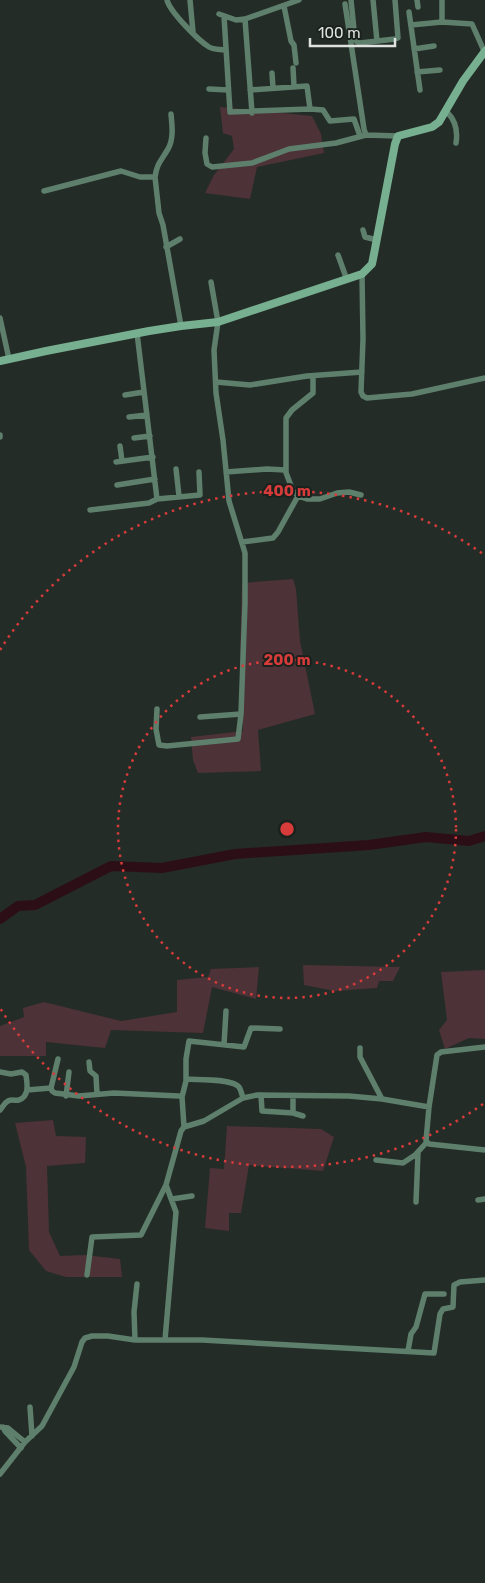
<svg xmlns="http://www.w3.org/2000/svg" width="485" height="1583" viewBox="0 0 485 1583" font-family="Rubik,sans-serif">
<rect width="100%" height="100%" fill="#242c27"/>
<path fill="#4d3237" d="M220,107L312,116L321,134L324,153L257,167L250,199L205,193L214,175L234,149L232,136L223,133Z
M293,579L296,589L300,641L315,714L258,730L261,771L198,773L193,760L191,737L243,731L240,655L242,583Z
M303,965L400,967L393,981H379L377,988L335,991L304,985Z
M259,967L256,999L212,987L203,1033L111,1030L105,1048L46,1042V1056H0V1026L24,1017L23,1008L44,1002L121,1021L177,1012V980L208,977L211,969Z
M485,970V1039L469,1038L445,1049L439,1030L447,1020L441,972Z
M53,1120L56,1136L86,1137L85,1163L47,1166L49,1232L60,1256L85,1255L120,1259L122,1277H66L46,1271L29,1250L26,1167L15,1123Z
M227,1126L321,1129L334,1137L323,1171L249,1165L241,1213H229V1231L205,1228L210,1168L224,1169Z"/>
<g fill="none" stroke-linecap="round" stroke-linejoin="round">
<path stroke="#2c0f16" stroke-width="10" d="M0,919L18,906L35,905L111,866L162,868L235,854L369,845L426,837L469,841L485,836"/>
<path stroke="#5d7f6c" stroke-width="5.5" d="M167,0C170,12 199,41 209,47C214,50 220,49 225,50
M190,0L193,32
M351,0L355,39L357,42L360,43L395,39L398,38L395,0
M373,0L377,41
M417,0L418,7
M345,4L364,129L366,135L398,136
M284,6L291,41L294,45L296,63
M409,12L420,90
M219,14L236,20L245,19L299,0
M224,16L230,112L310,109L323,110L330,121L354,119L360,136
M245,19L252,113
M442,22V0
M411,25L442,22L472,24L484,51
M414,49L434,46
M293,68L294,86
M417,72L440,70
M272,73L273,88
M209,89L228,90
M250,90L307,86L310,109
M447,112C455,120 458,131 456,143
M206,138L205,153L207,164L212,167L252,163L289,149L336,143L366,135
M155,177C157,163 161,161 168,149C174,139 172,125 171,114
M44,191L121,171L140,177H155L159,213L163,225L181,326
M363,230L365,237L377,240
M166,247L180,239
M338,255L347,280
M362,274L363,339L361,392L363,396L367,398L412,394L485,378
M0,318L9,359
M216,382L250,385L307,376L362,372
M125,395L144,392
M129,417L147,415
M0,435V437
M134,438L150,436
M120,446L122,461
M116,462L153,457
M176,469L179,496
M226,472L267,469L285,470L293,491L298,496L307,499H320L337,493L349,492L361,495
M286,472V418L292,410L313,393V376
M117,485L155,479
M157,499L200,495L199,472
M90,510L149,503L157,499L137,333
M242,542L273,538L278,532L298,496
M157,709L156,729L159,745L167,746L238,739L241,714
M200,717L241,714L245,603V553L229,501L223,440L216,393L214,350L218,322L211,282
M224,1045L226,1011
M360,1048V1057L382,1099
M58,1059L51,1088L52,1091L55,1093L79,1096L114,1093L179,1096L182,1097L184,1127
M89,1062L90,1071L96,1076L97,1094
M0,1072L11,1074L22,1072L26,1075C27,1083 30,1096 19,1100C15,1101 12,1099 8,1101C4,1103 3,1107 0,1110
M186,1079C196,1080 232,1078 239,1087C241,1090 242,1095 243,1098
M27,1090L51,1088
M261,1095L262,1111L293,1113
M66,1096L69,1072
M293,1096V1113L303,1116
M182,1097L186,1081V1059L189,1041L244,1047L251,1028L280,1029
M429,1107L437,1055L441,1052L485,1047
M376,1160L403,1163L415,1155L427,1142
M172,1199L192,1196
M478,1200L485,1199
M416,1202L418,1153
M87,1275L92,1237L141,1235L166,1185
M135,1340L134,1312L137,1284
M165,1340H202L434,1353L440,1314L443,1309L453,1307L454,1285L460,1282L485,1280
M408,1351L411,1334L416,1327L425,1294H444
M30,1407L32,1436
M0,1427L8,1428L25,1442
M3,1427L5,1431L21,1448
M0,1474L25,1442L42,1426L74,1367L82,1342L85,1338L92,1336H108L135,1340H165L176,1212L166,1185L181,1131L184,1127L204,1121L243,1098L257,1095L349,1096L382,1099L429,1107L426,1141L429,1144L485,1150"/>
<path stroke="#77af91" stroke-width="8" d="M0,361L46,351L149,331L181,326L218,322L362,274L372,264L374,254L395,144L398,136L432,127L439,122L463,81L485,51"/>
</g>
<g fill="none" stroke="#d73b3a" stroke-width="2.5" stroke-dasharray="2.5 5">
<circle cx="287" cy="829" r="169"/>
<path d="M483 1104A338 338 0 0 1 0 1008M0 650A338 338 0 0 1 483 554"/>
</g>
<circle cx="287" cy="829" r="8" fill="#d73b3a" stroke="#1b221e" stroke-width="2.5"/>
<g font-size="15" text-anchor="middle" font-weight="bold" fill="#d73b3a" stroke="#1b221e" stroke-width="4" stroke-linejoin="round" paint-order="stroke">
<text x="287" y="496">400 m</text>
<text x="287" y="665">200 m</text>
</g>
<path d="M310 38v8h85v-8" fill="none" stroke="#dee3e0" stroke-width="2.5"/>
<text x="318" y="38" font-size="15" fill="#dee3e0" stroke="#1b221e" stroke-width="4" paint-order="stroke">100 m</text>
</svg>
